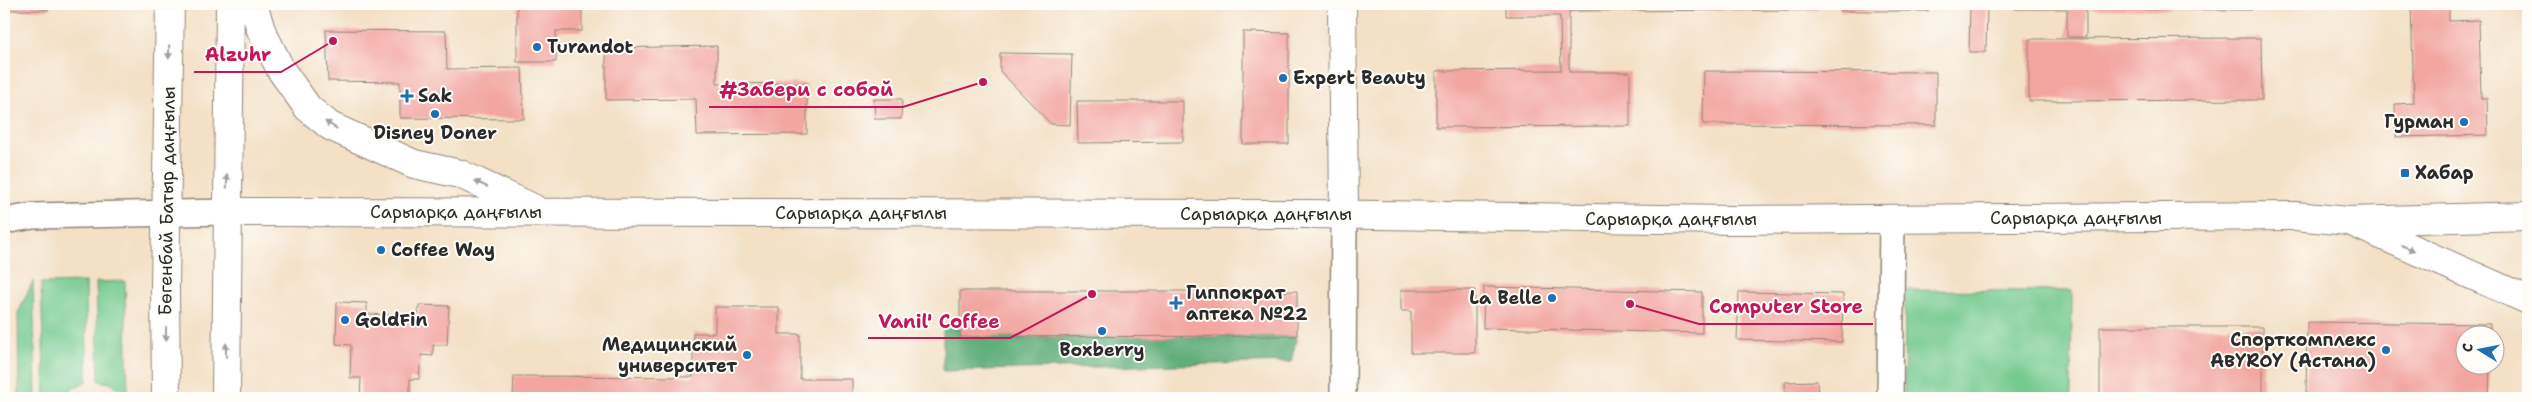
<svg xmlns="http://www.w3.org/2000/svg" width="2532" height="402" viewBox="0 0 2532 402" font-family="'Shantell Sans',sans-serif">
<rect width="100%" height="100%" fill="#fdfcf7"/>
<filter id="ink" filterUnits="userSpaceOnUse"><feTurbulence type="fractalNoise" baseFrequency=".02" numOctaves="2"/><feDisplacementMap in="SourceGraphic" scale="10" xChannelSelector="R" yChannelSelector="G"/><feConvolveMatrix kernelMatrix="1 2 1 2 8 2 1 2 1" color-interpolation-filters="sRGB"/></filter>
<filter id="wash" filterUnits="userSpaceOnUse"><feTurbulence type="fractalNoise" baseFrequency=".0096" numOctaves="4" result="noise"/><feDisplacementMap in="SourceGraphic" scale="20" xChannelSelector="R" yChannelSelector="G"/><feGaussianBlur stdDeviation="1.12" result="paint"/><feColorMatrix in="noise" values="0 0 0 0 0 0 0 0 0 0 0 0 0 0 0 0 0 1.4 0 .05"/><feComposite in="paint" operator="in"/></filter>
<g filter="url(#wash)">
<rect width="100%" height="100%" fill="#f3e0c5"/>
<path fill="#75ca8e" stroke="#507a5c" d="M33,281L36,398H19L18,313Z
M125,281L128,396L110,383L99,381L96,282Z
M86,282L87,381L73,388L62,398H45L41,283Z
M1905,290L2072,291L2071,398H1904Z"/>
<path fill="#60ae79" stroke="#466c52" d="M960,324V337L1297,336L1291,362L943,371V329Z"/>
<g id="blocks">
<path fill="#f3a6a0" d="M4,4H49V10H4Z
M517,4H582V31H556V62H517Z
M1506,4H1817V10L1569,11V72H1630V126L1436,127V71L1561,70L1560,16H1506Z
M1840,4H1928V11H1840Z
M1970,4H1987L1986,52H1969Z
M2015,4H2252V10L2086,9V37H2067V9H2015Z
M2411,4H2449V21L2479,20L2481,98H2487L2488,135L2396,137L2395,104L2414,103Z
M326,30L446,31L447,69L522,68L524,119L400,118V82L328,81Z
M1243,32L1289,33V144H1243Z
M2261,38L2262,100L2029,101V39Z
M717,46V84L807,83V134L697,135L696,99L606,100V48Z
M1000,53L1072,54L1070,125L1051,124L1000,71Z
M1704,71L1936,72V125L1703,124Z
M874,99H902L901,119H875Z
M1077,101H1183V142L1078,143Z
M1484,287L1702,292V333L1483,328Z
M1401,290H1475V353H1411V311H1401Z
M960,291H1297V336L960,337Z
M1739,292L1843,294L1842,342L1737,340Z
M337,302L367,303V314L418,316L419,305L449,306L447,345H433V356L421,355L419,379H410V398L360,397L361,378H350L351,345L336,344Z
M715,307H779V334H800V379H852V398H513L514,376L693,377V333H715Z
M2307,322L2490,324V334H2464V364H2490L2489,398H2306Z
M2100,327H2263V398H2100Z
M1817,381L1818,398H1786L1785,382Z"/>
</g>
</g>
<g filter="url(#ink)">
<use href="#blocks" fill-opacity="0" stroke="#8f8678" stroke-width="1"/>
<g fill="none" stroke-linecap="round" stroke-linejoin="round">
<defs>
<path id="minor" d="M4,221L33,216L227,212
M1343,398L1344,215
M1890,398L1892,219"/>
<path id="tertiary" d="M1342,4L1344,215"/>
<path id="primary" d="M253,4L261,30L281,70L308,108L330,126L414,164L460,174L533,208
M227,212L1308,214L1732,220L2295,216L2348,221L2528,216
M2354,223L2528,300
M166,398L165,286L170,4
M226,398L230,4"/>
</defs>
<use href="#minor" stroke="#8f8678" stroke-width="28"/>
<use href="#tertiary" stroke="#8f8678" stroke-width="30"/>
<use href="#primary" stroke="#8f8678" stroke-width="30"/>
<use href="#minor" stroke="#fff" stroke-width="25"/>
<use href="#tertiary" stroke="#fff" stroke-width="28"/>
<use href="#primary" stroke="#fff" stroke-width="28"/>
</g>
<defs><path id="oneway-solid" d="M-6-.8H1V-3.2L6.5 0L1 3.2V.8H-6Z" transform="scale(1.25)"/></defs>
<g fill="#a0a0a0">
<use href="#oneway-solid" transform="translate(169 52) rotate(91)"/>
<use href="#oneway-solid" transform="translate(331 125) rotate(-148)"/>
<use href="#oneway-solid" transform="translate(227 181) rotate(-89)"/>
<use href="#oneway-solid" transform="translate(481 184) rotate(-155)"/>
<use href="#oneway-solid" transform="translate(2408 248) rotate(24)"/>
<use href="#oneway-solid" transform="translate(166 334) rotate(90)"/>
<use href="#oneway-solid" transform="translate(226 350) rotate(-90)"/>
</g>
</g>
<g fill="#1f6fb2" stroke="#fdfcf7" stroke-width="2">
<circle cx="537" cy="47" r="5"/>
<circle cx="1283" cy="78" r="5"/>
<path d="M404.5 88.5h5v5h5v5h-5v5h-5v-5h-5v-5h5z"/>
<circle cx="435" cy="114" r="5"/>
<circle cx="2464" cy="122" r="5"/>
<rect x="2400" y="168" width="10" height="10" rx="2.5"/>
<circle cx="381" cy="250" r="5"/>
<circle cx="1552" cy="298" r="5"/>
<path d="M1173.5 295.5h5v5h5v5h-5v5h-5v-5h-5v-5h5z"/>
<circle cx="345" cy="320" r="5"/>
<circle cx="1102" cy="331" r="5"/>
<circle cx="2386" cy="350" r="5"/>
<circle cx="747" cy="355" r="5"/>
</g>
<g text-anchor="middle" stroke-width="4" stroke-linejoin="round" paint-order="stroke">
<g font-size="18" font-weight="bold" fill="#2b2b2b" stroke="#fdfcf7" text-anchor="start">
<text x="547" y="53">Turandot</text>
<text x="1293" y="84">Expert Beauty</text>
<text x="418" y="102">Sak</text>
<text x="2454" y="128" text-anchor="end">Гурман</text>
<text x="435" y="139" text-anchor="middle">Disney Doner</text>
<text x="2415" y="179">Хабар</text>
<text x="391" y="256">Coffee Way</text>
<text x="1186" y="299">Гиппократ<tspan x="1186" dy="21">аптека №22</tspan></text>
<text x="1542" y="304" text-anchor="end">La Belle</text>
<text x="355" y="326">GoldFin</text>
<text x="2376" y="346" text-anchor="end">Спорткомплекс<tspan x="2376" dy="21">ABYROY (Астана)</tspan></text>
<text x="737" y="351" text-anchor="end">Медицинский<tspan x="737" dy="21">университет</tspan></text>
<text x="1102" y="356" text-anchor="middle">Boxberry</text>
</g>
<g font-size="18" fill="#2b2b2b" stroke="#fdfcf7">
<text transform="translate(167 201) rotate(-89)" y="6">Бөгенбай Батыр даңғылы</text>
<text x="456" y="218">Сарыарқа даңғылы</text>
<text x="861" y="219">Сарыарқа даңғылы</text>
<text x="1266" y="220">Сарыарқа даңғылы</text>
<text x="2076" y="224">Сарыарқа даңғылы</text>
<text x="1671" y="225">Сарыарқа даңғылы</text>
</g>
</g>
<path fill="none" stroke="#c2185b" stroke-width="2" d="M333 41L281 72H194M983 82L903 107H709M1630 304L1699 324H1873M1092 294L1010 338H868"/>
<g fill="#c2185b" stroke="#fdfcf7" stroke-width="2">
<circle cx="333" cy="41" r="5"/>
<circle cx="983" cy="82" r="5"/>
<circle cx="1630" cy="304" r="5"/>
<circle cx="1092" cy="294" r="5"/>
</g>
<g font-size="19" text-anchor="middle" font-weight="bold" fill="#c2185b" stroke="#fdfcf7" stroke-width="4" stroke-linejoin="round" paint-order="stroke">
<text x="238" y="61">Alzuhr</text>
<text x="806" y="96">#Забери с собой</text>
<text x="1786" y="313">Computer Store</text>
<text x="939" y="328">Vanil' Coffee</text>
</g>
<rect width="2532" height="402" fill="none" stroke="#fdfcf7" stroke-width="20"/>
<g transform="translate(2480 350) rotate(280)"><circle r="24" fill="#fdfcf7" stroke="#a9a8a5"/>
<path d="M0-4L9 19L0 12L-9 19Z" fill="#1f6fb2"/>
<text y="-8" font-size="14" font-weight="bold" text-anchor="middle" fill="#2b2b2b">С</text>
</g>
</svg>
